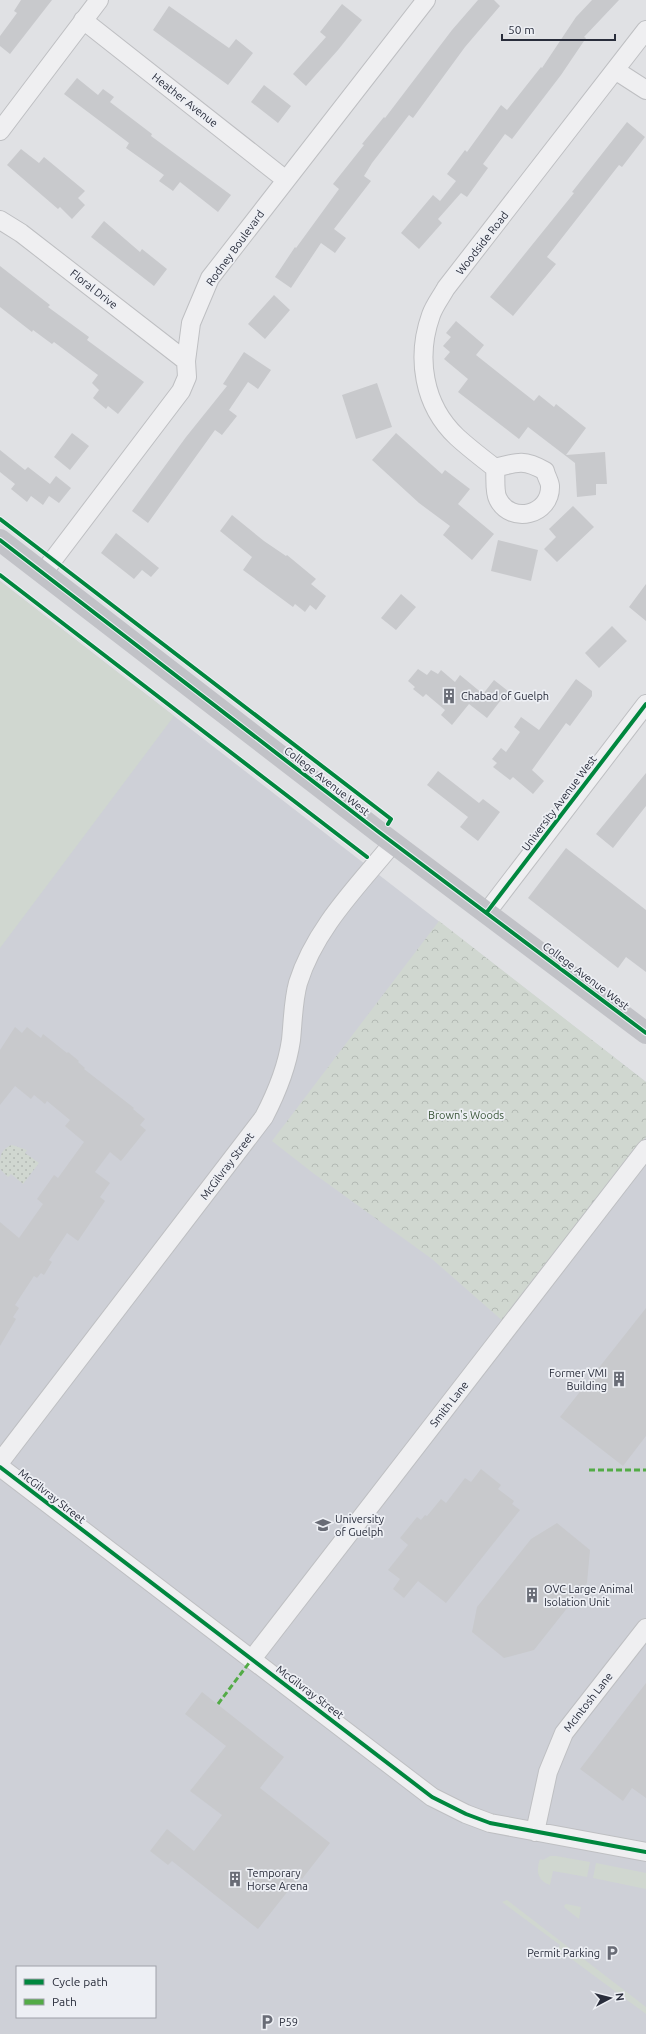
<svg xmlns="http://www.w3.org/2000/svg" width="646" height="2034" viewBox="0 0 646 2034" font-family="Ubuntu,sans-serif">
<defs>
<pattern id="forest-crowns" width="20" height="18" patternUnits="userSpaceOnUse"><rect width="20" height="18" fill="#d0d7d0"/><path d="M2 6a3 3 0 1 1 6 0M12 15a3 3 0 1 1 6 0" fill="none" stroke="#b3b9b4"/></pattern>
<pattern id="park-dots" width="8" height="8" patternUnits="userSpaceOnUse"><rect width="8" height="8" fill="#d0d7d0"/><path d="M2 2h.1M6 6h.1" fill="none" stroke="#b3b9b4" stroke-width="1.8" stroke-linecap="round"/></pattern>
</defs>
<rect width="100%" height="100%" fill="#e0e1e4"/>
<path fill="#ced0d7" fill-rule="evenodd" d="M0,581L646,1082V2034H0ZM17,1967H155V2017H17Z"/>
<path fill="#d0d7d0" d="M0,581L174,716L0,948Z
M550,1856H556L590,1862L587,1877L553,1871L550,1885C537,1880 536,1871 540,1859L543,1860Z
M596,1863L646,1873V1889L593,1878Z
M507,1900L646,2007V2014L558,1949L560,1945L502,1902Z
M566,1904L581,1907L579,1919L565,1908L564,1906Z"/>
<path fill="url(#forest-crowns)" d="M439,921L646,1082V1137L504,1322L432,1259L313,1173L272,1141Z"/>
<path fill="url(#park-dots)" d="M12,1145L27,1150L25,1153L39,1163L23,1184L11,1174L8,1177L0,1169C0,1157 0,1149 12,1145Z"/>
<path fill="#c8c9cc" d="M21,0H52L10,54L0,46V36L17,13L14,11Z
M478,0H494L500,6L465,47L413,118L409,115L372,163L364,176L371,181L334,229L346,238L335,253L321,243L291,288L275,277L295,247L296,248L339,189L333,184L364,145L362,144L384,117L385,118L452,30Z
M592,0H619L584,37L586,38L561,75L512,139L505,134L483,164L488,168L467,197L461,193L438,219L442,223L419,249L401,233L433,195L440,201L456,181L447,174L465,150L467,152L501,105L507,110L541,67L542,68L576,17Z
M342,4L362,20L338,50L306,86L293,74L326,37L320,32Z
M169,6L229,48L236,39L253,53L228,85L153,30Z
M77,78L98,95L103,89L114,97L110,102L152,134L151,136L231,195L218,212L180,182L173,191L159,181L164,175L126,148L129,143L64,94Z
M264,85L291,106L278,123L251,102Z
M627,122L645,137L622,167L619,165L547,257L556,264L513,316L490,297L574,193L572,192Z
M21,149L39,163L44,157L85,191L78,198L85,205L72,219L60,207L58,209L7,165Z
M104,221L140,252L142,249L167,269L154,286L91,237Z
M0,266L50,305L48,307L89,337L87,340L144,382L118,414L108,406L106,409L93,398L99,390L92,383L98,375L54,342L52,344L33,330L32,332L0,307Z
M274,295L290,310L265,339L248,324Z
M456,321L484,345L476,355L534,401L539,395L554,407L556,404L586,428L566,455L605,452L607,484H596V495L577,497L575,463L528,427L519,439L458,392L468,379L444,359L450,352L443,346L451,337L446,333Z
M244,352L271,370L258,389L248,382L229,410L237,416L222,435L215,430L148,523L132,511L186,437L227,386L223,384Z
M377,383L392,427L356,439L342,395Z
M72,433L89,446L70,470L54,457Z
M396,433L442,474L445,470L470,489L458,504L494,534L472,560L443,535L450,526L419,503L372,460Z
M0,450L25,470L28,467L50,484L56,476L71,488L59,503L49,496L43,505L31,496L27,502L11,489L15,484L0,472Z
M573,506L594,527L557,562L544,549L556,537L549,529Z
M232,515L264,541L286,556L287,555L316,579L311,584L326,596L316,610L310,605L305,612L295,604L293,607L243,570L252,557L220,531Z
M116,533L159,568L151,577L142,570L134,579L101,553Z
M498,540L538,550L531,581L491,571Z
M646,584V621L629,607Z
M401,594L416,607L396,630L381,618Z
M612,626L627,641L599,668L585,653Z
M418,669L427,675L431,670L438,674L441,670L455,682L460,675L483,694L494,680L508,691L487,718L469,704L452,725L441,715L445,710L426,694L423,697L413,689L415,687L408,681Z
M576,679L592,691V696L570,726L566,723L532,770L544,781L533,794L513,777L510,780L493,767L497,763L492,759L501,748L506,752L520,732L514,727L521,717L539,730Z
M438,771L479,803L483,799L500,812L478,841L460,827L468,817L427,785Z
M646,773V806L613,848L596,834Z
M566,848L646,910V972L626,957L618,968L528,898Z
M15,1027L22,1033L27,1027L41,1038L43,1034L67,1053L68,1052L79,1061L78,1062L85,1068L84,1069L134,1108L133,1109L145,1119L140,1125L146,1130L121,1161L110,1152L95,1172L110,1183L100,1197L105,1201L78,1241L67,1233L49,1260L52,1262L44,1275L41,1273L37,1278L34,1276L15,1305L19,1308L13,1317L16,1319L0,1346V1222L19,1238L43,1204L37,1199L54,1175L58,1178L84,1142L65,1126L70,1120L47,1101L45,1104L34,1095L31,1099L15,1086L0,1105V1050Z
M646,1308V1436L623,1466L560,1417Z
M481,1469L501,1485L498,1489L514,1501L512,1504L520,1510L446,1603L418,1581L404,1598L393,1589L400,1579L388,1570L408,1545L400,1538L417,1517L421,1520L425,1515L427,1516L441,1499L446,1503L465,1478L471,1482Z
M557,1523L590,1550L587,1583L534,1650L504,1658L472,1632L477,1607L531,1539Z
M646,1683V1798L632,1788L623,1801L580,1769Z
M202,1692L284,1757L260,1788L330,1843L302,1879L299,1877L258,1929L172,1861L168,1865L150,1851L167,1829L194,1851L222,1815L190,1791L226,1746L185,1714Z"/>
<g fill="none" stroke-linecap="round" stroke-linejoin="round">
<defs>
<path id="minor" d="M83,20L286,180
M615,70L646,90
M0,131L99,0
M0,220L21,233L186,361
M495,468C517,462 524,459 545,471C546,476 550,482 550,486C551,515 511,525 498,499C494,492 496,477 495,468C482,458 469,448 457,437C423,405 416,357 431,315C434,306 441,297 446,288L646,30
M43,573L181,391L187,377L186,361L191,323L210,278L426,0
M487,912L646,704
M0,1462L264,1117C277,1092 287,1068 291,1040C293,1021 293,1001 298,983C315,928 358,886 393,843
M0,1467L432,1797L466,1814L490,1823L646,1852
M252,1659L646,1149
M535,1832L548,1772L564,1733L646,1628"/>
</defs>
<use href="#minor" stroke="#bebfc2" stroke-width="20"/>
<use href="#minor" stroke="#efeff1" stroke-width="18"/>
<path stroke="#c1c2c7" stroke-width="22" d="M0,540L380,833L646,1033"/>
<path stroke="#53ab46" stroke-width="3" stroke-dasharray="6 3" stroke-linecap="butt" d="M589,1470H646
M218,1704L252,1659"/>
<defs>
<path id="cycleway" d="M0,519L391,819L388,824
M0,540L380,833L646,1033
M0,575L367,857
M487,912L646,704
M0,1467L432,1797L466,1814L490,1823L646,1852"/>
</defs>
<use href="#cycleway" stroke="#edeff4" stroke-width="6"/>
<use href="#cycleway" stroke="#00873e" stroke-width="4"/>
</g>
<defs>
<symbol id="building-bare" viewBox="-9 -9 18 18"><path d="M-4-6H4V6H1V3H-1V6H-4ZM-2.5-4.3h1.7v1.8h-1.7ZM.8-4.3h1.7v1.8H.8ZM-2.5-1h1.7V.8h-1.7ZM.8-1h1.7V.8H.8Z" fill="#696c76" stroke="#edeff4" stroke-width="2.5" paint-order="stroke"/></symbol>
<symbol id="university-bare" viewBox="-9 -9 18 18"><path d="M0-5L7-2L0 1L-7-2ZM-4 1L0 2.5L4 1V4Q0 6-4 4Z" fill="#696c76" stroke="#edeff4" stroke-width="2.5" paint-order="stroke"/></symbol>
<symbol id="parking-bare" viewBox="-9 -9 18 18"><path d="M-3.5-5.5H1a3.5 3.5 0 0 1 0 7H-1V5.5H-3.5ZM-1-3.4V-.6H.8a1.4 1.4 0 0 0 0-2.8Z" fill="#696c76" stroke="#edeff4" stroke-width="2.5" paint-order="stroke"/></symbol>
</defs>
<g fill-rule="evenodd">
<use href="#building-bare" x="438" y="685" width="22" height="22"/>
<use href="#building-bare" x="608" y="1368" width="22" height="22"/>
<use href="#university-bare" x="312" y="1514" width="22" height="22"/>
<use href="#building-bare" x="521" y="1584" width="22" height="22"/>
<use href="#building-bare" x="224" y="1868" width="22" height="22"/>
<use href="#parking-bare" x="601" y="1942" width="22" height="22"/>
<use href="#parking-bare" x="256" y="2011" width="22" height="22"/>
</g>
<g text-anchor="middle" stroke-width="3.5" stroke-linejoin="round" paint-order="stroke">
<g font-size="11" fill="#292d3b" stroke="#edeff4">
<text transform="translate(185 100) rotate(38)" y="4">Heather Avenue</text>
<text transform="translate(482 243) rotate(-52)" y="4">Woodside Road</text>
<text transform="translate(235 248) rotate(-54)" y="4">Rodney Boulevard</text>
<text transform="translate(94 289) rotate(38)" y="4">Floral Drive</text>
<text transform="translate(327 781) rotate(38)" y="4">College Avenue West</text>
<text transform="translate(559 803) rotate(-53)" y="4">University Avenue West</text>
<text transform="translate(586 976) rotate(37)" y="4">College Avenue West</text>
<text transform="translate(227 1166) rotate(-53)" y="4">McGilvray Street</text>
<text transform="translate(449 1404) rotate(-52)" y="4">Smith Lane</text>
<text transform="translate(52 1496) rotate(38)" y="4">McGilvray Street</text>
<text transform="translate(310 1692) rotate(37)" y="4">McGilvray Street</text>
<text transform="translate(588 1702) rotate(-52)" y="4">McIntosh Lane</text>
</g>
<g font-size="11" fill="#292d3b" stroke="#edeff4" text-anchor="start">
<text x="461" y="700">Chabad of Guelph</text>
<text x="607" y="1377" text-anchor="end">Former VMI<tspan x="607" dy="13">Building</tspan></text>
<text x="335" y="1523">University<tspan x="335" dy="13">of Guelph</tspan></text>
<text x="544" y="1593">OVC Large Animal<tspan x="544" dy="13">Isolation Unit</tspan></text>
<text x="247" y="1877">Temporary<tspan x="247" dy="13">Horse Arena</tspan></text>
<text x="600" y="1957" text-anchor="end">Permit Parking</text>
<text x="279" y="2026">P59</text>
</g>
<g font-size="11" fill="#395537" stroke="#edeff4">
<text x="466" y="1119">Brown's Woods</text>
</g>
</g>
<rect x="16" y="1966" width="140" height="52" fill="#edeff4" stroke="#9fa1aa"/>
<rect x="24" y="1979" width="20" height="6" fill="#00873e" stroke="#9fa1aa"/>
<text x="52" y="1986" font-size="12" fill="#292d3b">Cycle path</text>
<rect x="24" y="1999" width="20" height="6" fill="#53ab46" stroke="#9fa1aa"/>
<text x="52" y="2006" font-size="12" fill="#292d3b">Path</text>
<g transform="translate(610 1998) rotate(83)" stroke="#edeff4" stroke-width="3" paint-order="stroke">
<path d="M0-3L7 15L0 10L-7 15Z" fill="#292d3b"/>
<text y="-6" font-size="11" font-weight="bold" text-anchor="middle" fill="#292d3b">N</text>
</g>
<path d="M502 34v6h113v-6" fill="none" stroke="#292d3b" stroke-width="2"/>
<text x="508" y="34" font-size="12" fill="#292d3b" stroke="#edeff4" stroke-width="3" paint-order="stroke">50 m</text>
</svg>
